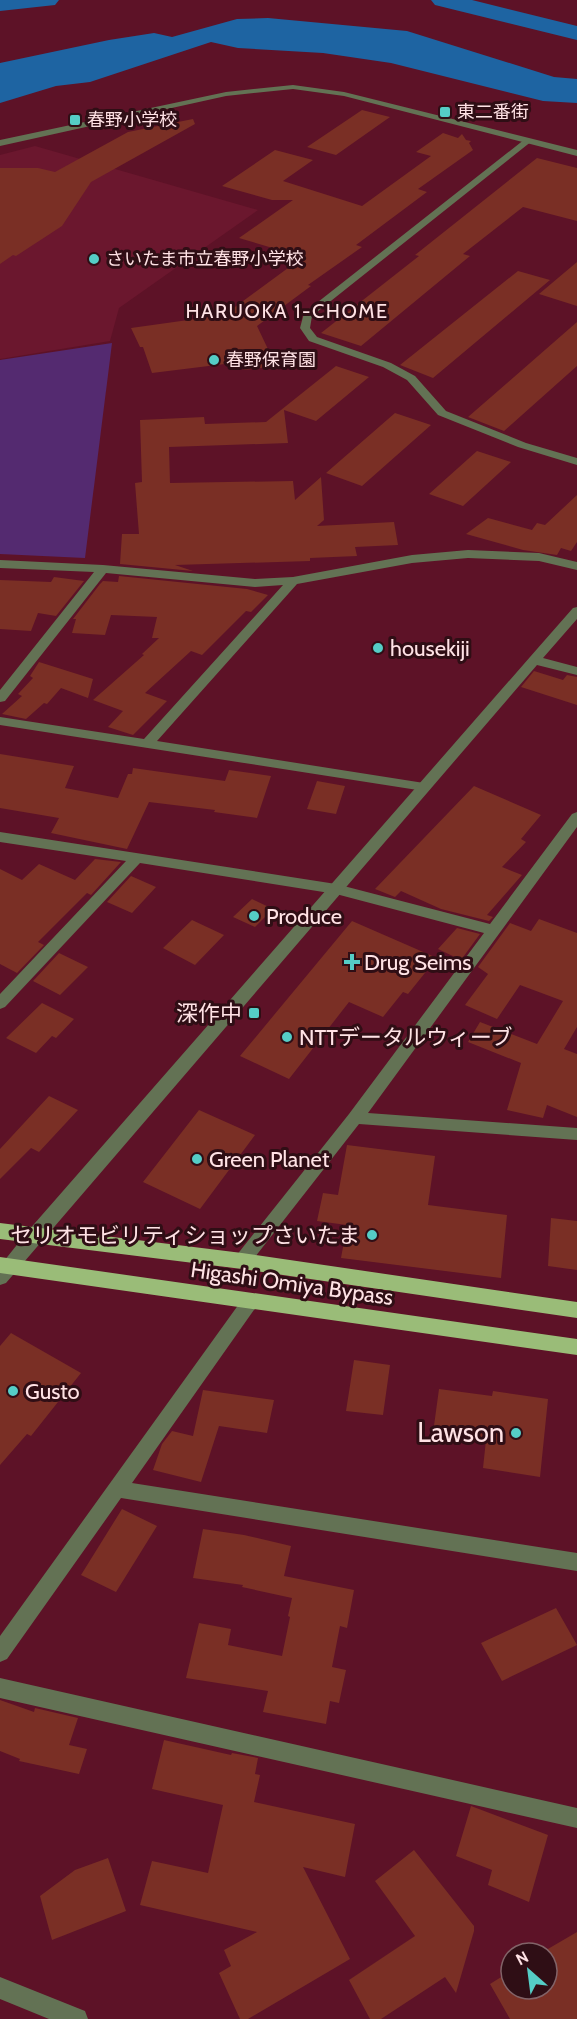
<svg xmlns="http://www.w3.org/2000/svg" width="577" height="2019" viewBox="0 0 577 2019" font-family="Cabin,'Noto Sans JP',sans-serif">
<rect width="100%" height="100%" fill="#5d1227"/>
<path fill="#6b172e" d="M35,146L258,210L119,308L110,341L0,359V155Z"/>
<path fill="#542a70" d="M112,343L85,558L0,554V360Z"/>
<path fill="#1e64a2" d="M268,18L407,31L554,77L577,79V103L543,101L391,63L323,53L238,48L211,42L90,82L56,86L0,103V63L109,40L154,33L172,37L237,19Z"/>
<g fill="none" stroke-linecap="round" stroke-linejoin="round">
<path fill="#1e64a2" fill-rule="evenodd" d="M0,0H59L55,5L0,11Z
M431,0H472L577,26V40L435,5Z"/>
</g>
<path fill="#7a2f25" d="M362,110L390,117L336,155L307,147Z
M193,119L195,124L91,182L62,226L16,256L13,255L0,264V168H38L55,172L128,132Z
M443,133L458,138L462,134L466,140L471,141L469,143L473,150L418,189L427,192L356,245L362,247L308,285L311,286L257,326L276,366L244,370L241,362L152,373L143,347H140L131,328L224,315L303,257L239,238L293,200H272L222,186L275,150L313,160L283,181L362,206L431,156L416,152Z
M537,158L577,168V221L523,207L463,254L470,256L361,346L321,333L419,256L415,255Z
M577,262V306L539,294Z
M518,271L550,280L433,378L400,365Z
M577,322V366L504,431L468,417Z
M336,366L369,377L316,421L284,410L288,443L169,447L170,483L293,481L295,500L321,477L324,520L317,526L394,522L398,545L355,547L357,556L310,558V561L175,565L193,571L120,564L122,534H139L135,483L142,482L140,420L204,417L205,424L266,422Z
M395,413L431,425L362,486L326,473Z
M477,451L511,462L463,506L429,494Z
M577,495V542L571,551L561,548L557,555L523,550L466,534L488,518L532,530L537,523L545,525Z
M119,576L247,589L268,595L251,612L246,611L202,655L191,651L145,693L167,701L133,735L108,727L123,711L93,700L144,655L142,654L159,638H152L157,617L111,615L105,635L72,633L76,619H73L100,584L103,581L118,582Z
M54,577L84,581L56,616L38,613L31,631L0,629V580L51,582Z
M39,662L93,679L88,698L61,688L47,704L44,703L26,719L2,714L22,696L18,694L33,678L30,676Z
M534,671L563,680L567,675L577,677V705L521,687Z
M0,754L74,766L65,788L118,798L128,774H132L133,768L225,781L229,770L271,776L257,818L214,812L215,810L149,802L127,849L51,833L59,818L0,808Z
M317,781L345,786L336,814L307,809Z
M474,786L541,815L521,839L526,842L502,867L522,875L487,915L493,917L489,921L441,909L401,891L395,897L375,889Z
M95,859L121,862L91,895L87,893L38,942L44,945L17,973L0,964V869L22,880L39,864L75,880Z
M131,876L156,887L132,913L107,902Z
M252,899L273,909L255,927L233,917Z
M539,919L577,933V1027L564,1049L577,1054V1117L547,1105L543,1118L507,1110L521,1063L468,1042L480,1022L537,1044L563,1001L520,985L497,1019L465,1005L488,974L478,967L510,923L531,931Z
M192,920L224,935L195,965L163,948Z
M352,921L437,958L408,994L403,992L383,1017L349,1002L289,1079L240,1056Z
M457,928L480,934L461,960L438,949Z
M59,953L88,967L60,995L33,981Z
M42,1003L74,1019L56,1038L52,1036L36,1053L6,1038Z
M49,1096L78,1110L39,1152L31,1148L0,1179V1149Z
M199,1110L255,1135L200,1209L143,1182Z
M347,1145L435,1156L428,1205L507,1215L501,1278L341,1258L347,1225L317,1221L323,1193L338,1195Z
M551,1218L577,1221V1270L548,1266Z
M11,1333L81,1373L31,1436L27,1434L0,1465V1346Z
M354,1360L390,1365L383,1415L346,1411Z
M439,1389L492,1396L493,1391L548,1399L540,1477L483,1468L486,1440L433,1433Z
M203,1390L274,1400L267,1433L219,1426L201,1482L153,1470L162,1444L172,1431L193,1436Z
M122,1509L157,1526L116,1592L81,1575Z
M203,1529L244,1535L291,1546L284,1576L354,1590L347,1628L340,1626L332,1667L346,1670L339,1703L330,1701L326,1724L263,1712L268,1691L186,1678L199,1623L231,1629L228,1645L282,1656L290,1617L288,1616L292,1598L242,1587L243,1585L193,1578Z
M556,1608L577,1645L502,1681L481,1643Z
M0,1700L34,1712L35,1708L78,1718L69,1745L87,1749L79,1774L19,1761L20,1759L0,1751Z
M164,1740L231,1755L232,1753L258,1758L255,1774L260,1775L254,1802L355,1824L345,1877L303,1867L350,1959L248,2019H240L219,1973L231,1966L224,1950L257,1932L140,1905L152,1861L208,1873L223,1805L152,1789Z
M471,1806L548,1835L529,1902L488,1885L492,1870L456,1856Z
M414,1850L474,1926V1931L456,1993L445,1977L381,2019H370L349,1980L415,1936L375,1881Z
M108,1858L126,1911L52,1940L40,1896L75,1870Z
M577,1932V2019H510L490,1984L511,1971V1989H547V1953H541Z"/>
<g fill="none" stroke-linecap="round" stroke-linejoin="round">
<path fill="#637254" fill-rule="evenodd" d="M525,139L532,141L312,316L310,328L317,337L391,363L415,376L446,411L526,443L577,458V465L518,447L438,415L407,380L383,367L309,341L300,328L304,313Z
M468,550L539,553L577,562V570L539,561L468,558L412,563L297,584L157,741L424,783L431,787L429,790L424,791L0,725V717L144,739L283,585L255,587L106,573L5,701L0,702V690L94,572L0,568V560L103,565L255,579L293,577L412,555Z
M577,812V827L368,1113L577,1128V1140L359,1124L248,1266L242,1268L236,1266L234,1261L236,1256L349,1114L484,933L336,894L140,863L5,1007L0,1009V994L126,861L0,842V832L336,884L490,924L572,814Z
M250,1295L256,1297L259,1302L256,1307L132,1483L577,1553V1571L121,1498L7,1659L0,1662V1636L244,1297Z
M0,1678L577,1808V1828L0,1698Z"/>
<path fill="#637254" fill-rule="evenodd" d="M293,85L344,92L577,150V156L344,96L293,89L226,96L0,146V140L226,92Z
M577,607V619L543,658L577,667V675L537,665L6,1283L0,1285V1266L28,1231L530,657L573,608Z
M0,1977L85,2011L88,2019H49L0,1999Z"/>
<path fill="#9abc78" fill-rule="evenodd" d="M0,1223L242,1253L577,1302V1318L242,1269L0,1239Z
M0,1257L577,1339V1355L0,1273Z"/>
</g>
<g fill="#55cdc6" stroke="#2f0e15" stroke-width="2">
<rect x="439" y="106" width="12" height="12" rx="3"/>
<rect x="69" y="114" width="12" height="12" rx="3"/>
<circle cx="94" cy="259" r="6"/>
<circle cx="214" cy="360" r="6"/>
<circle cx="378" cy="648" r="6"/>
<circle cx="254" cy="916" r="6"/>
<path d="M349 953h6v6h6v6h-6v6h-6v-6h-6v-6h6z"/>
<rect x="248" y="1007" width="12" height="12" rx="3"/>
<circle cx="287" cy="1037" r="6"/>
<circle cx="197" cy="1159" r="6"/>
<circle cx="372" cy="1235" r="6"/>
<circle cx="13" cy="1391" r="6"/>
<circle cx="516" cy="1433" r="6"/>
</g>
<g text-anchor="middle" stroke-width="6" stroke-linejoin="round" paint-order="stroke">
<g font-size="18" fill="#ffe2e5" stroke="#2f0e15" text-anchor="start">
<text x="457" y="118">東二番街</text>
<text x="87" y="126">春野小学校</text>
<text x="106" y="265">さいたま市立春野小学校</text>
<text x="226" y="366">春野保育園</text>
</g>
<g font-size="20" letter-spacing="1.5" fill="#ffe2e5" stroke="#2f0e15">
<text x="287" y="318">HARUOKA 1-CHOME</text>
</g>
<g font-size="22" fill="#ffe2e5" stroke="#2f0e15" text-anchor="start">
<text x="390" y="656">housekiji</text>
<text x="266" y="924">Produce</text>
<text x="364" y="970">Drug Seims</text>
<text x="242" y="1021" text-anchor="end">深作中</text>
<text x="299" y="1045">NTTデータルウィーブ</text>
<text x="209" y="1167">Green Planet</text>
<text x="360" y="1243" text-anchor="end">セリオモビリティショップさいたま</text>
<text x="25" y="1399">Gusto</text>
</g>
<g font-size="22" fill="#ffe2e5" stroke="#2f0e15">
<text transform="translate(292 1283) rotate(8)" y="8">Higashi Omiya Bypass</text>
</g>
<g font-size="27" fill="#ffe2e5" stroke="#2f0e15" text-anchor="end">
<text x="504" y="1442">Lawson</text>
</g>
</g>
<g transform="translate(529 1971) rotate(332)"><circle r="28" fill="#2f0e15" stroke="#826368" stroke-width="1.5"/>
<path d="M0-4.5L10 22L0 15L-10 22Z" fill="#55cdc6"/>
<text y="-9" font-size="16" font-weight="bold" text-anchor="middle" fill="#ffe2e5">N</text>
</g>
</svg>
